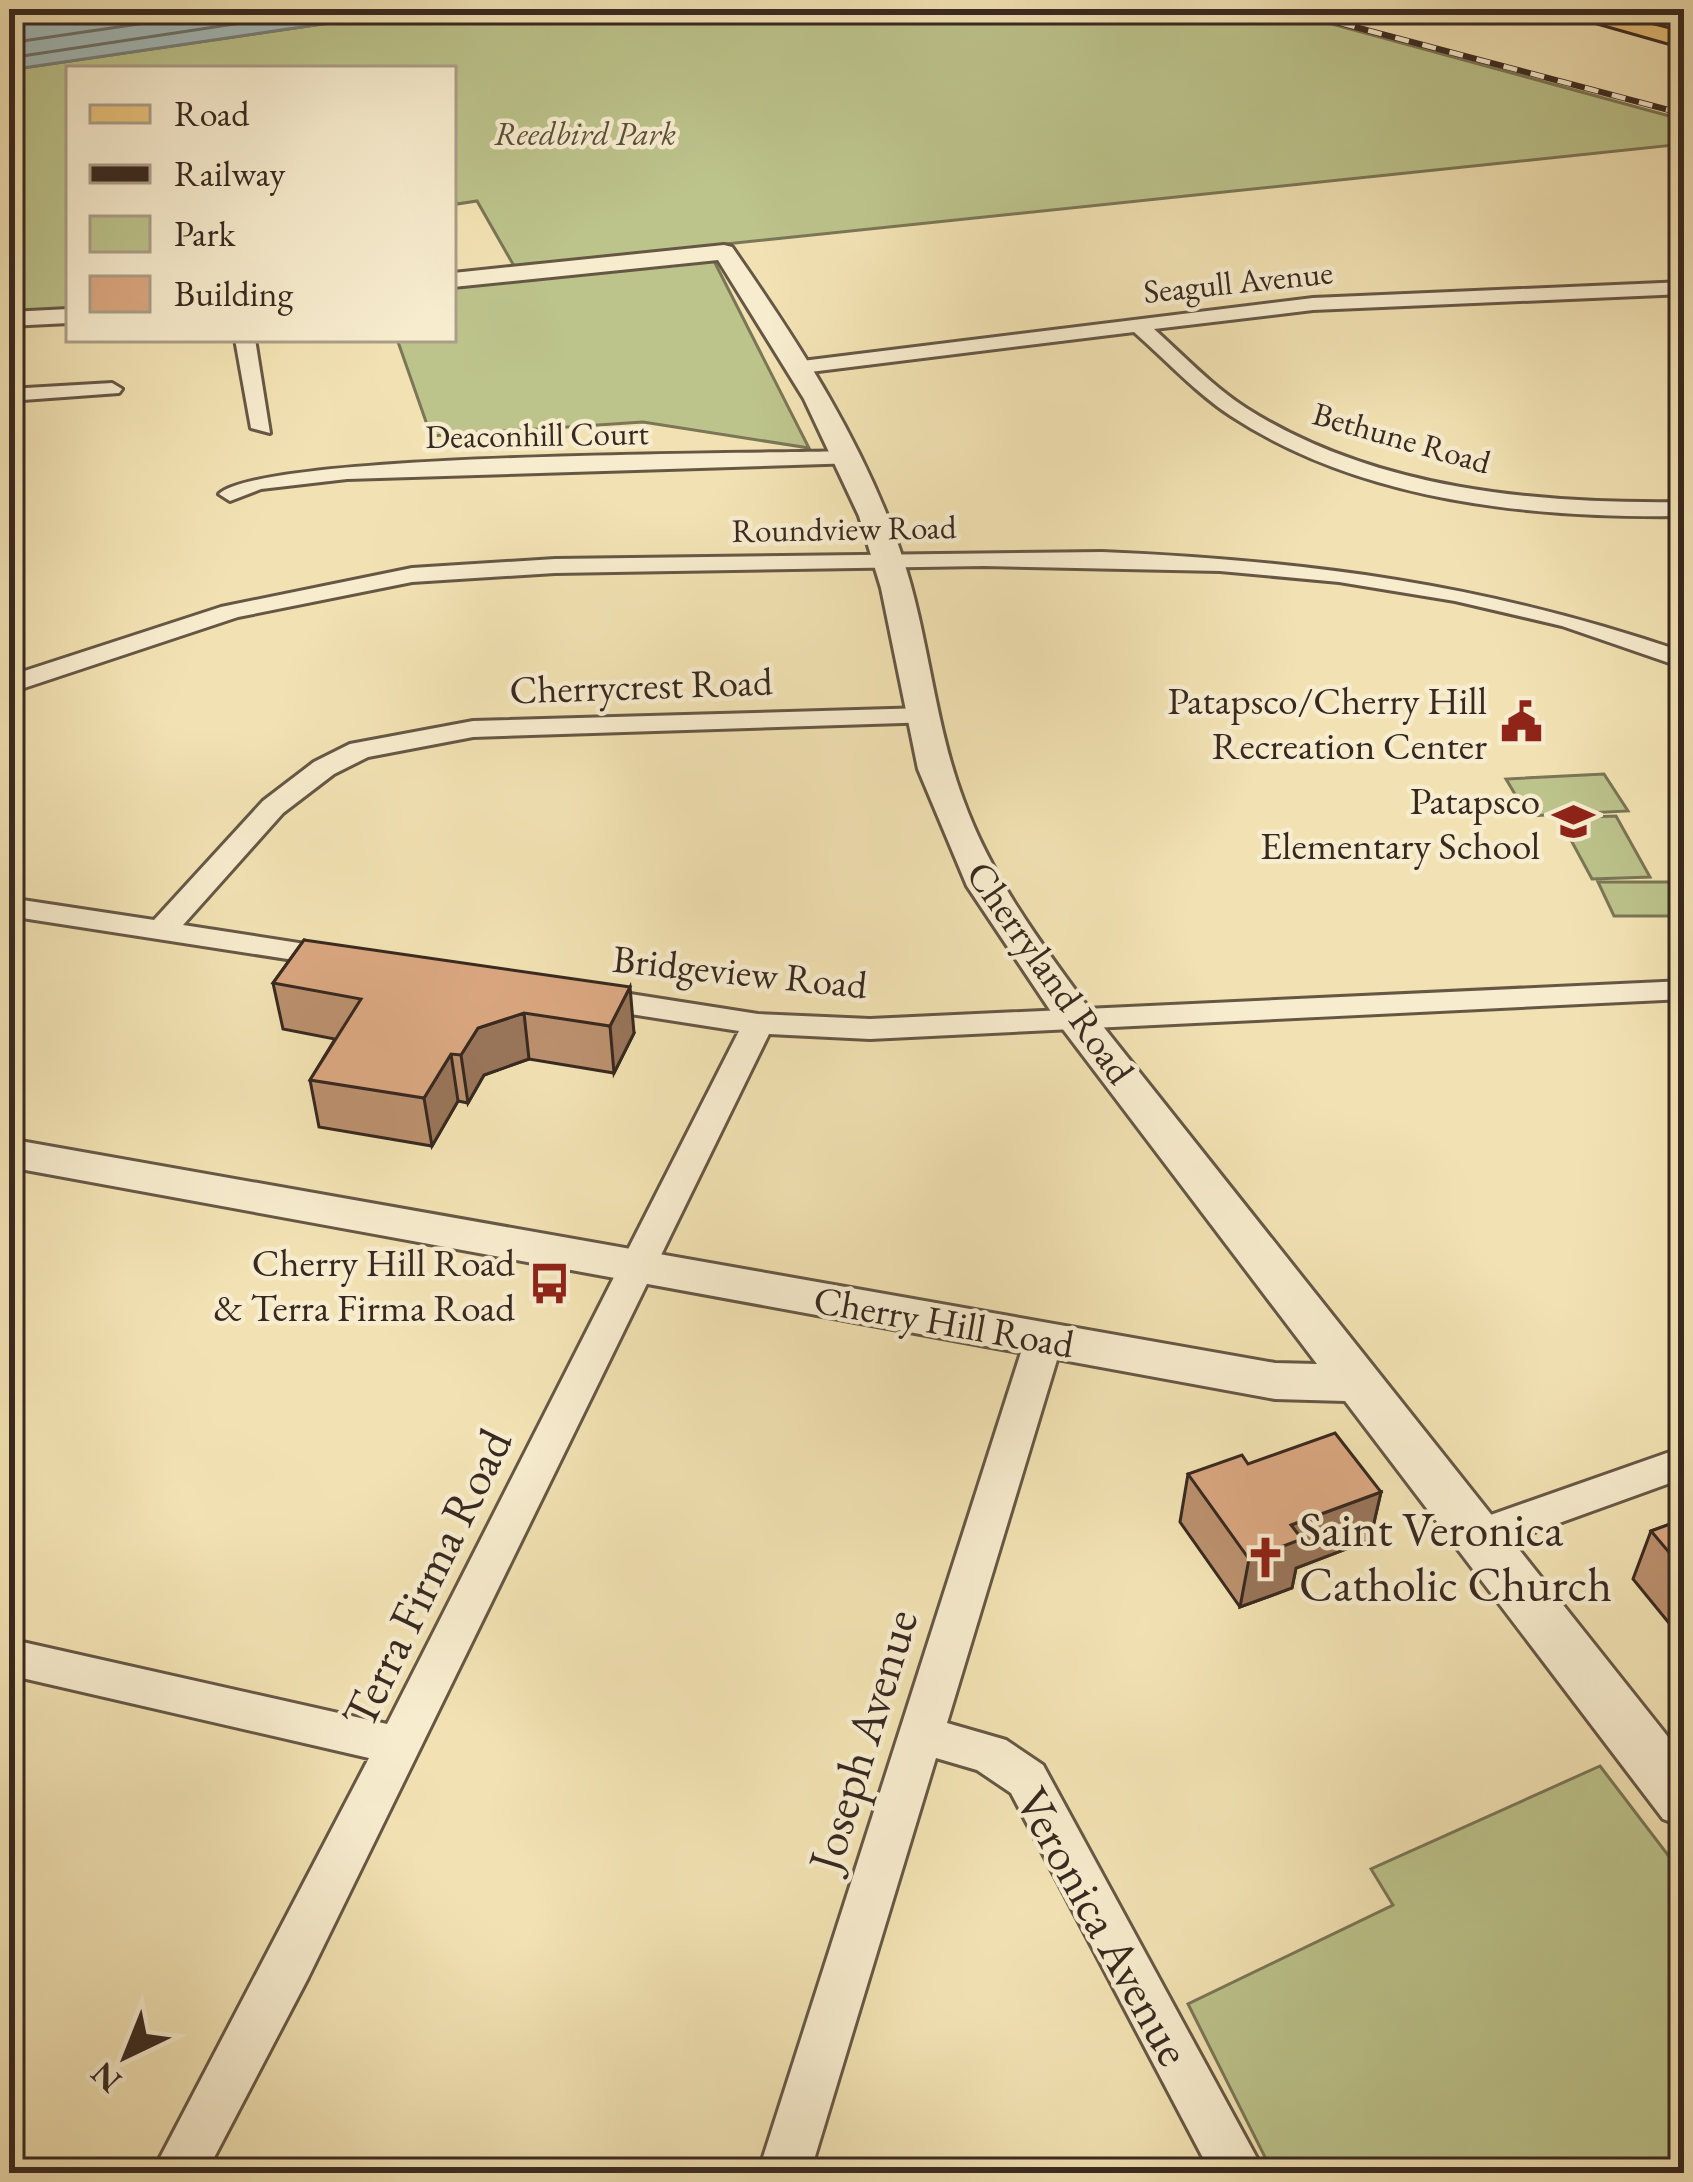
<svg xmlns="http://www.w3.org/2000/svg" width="1693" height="2182" viewBox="0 0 1693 2182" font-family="'EB Garamond',serif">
<rect width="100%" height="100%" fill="#f2e2b3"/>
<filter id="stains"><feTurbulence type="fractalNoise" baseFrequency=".00167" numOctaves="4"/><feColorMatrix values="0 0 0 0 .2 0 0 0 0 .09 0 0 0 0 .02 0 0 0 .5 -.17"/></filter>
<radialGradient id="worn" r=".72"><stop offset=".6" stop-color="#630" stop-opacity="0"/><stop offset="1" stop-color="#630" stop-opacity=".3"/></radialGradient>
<path fill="#bcc38b" stroke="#7a7656" stroke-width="3" d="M425,9H1277L1684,120V144L514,266L477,201L457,204L453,195V69H69V308L9,312V70Z
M713,259L809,448L643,422L431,436L397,339H453V288Z
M1604,774L1628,811L1528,816L1506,779Z
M1616,816L1650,877L1592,879L1559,818Z
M1598,882H1684V916H1614Z
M1600,1766L1684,1876V2173H1273L1188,2004L1393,1905L1371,1869Z"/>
<path fill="#a2bab9" stroke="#78807c" stroke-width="3" d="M9,9H425L9,70Z"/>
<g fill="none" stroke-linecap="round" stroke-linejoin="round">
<path stroke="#6d726c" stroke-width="3" d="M9,43L241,9
M9,58L334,9"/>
<defs>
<path id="minor" d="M1684,282V294L1313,310L1154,329C1184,356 1212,386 1246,408C1375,490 1535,504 1684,502V516C1531,518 1363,502 1231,416C1196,393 1166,360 1134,332L802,373L792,367L802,361L1313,298Z
M235,339H255L270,433L251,428Z
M112,383L122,389L119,393L9,401V389Z
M849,451L857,453V463L347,479L261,489L230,501L219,494C264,452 756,454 849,451Z
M1102,552C1311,561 1485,584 1684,652V668L1562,626L1455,601L1339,582L1220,571L983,566L555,573L412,582L238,617L9,693V676L221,607L412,568L555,559Z
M925,708L934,710V722L473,737L368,757L334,774L283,813L183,925L350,951L354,958L350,965L339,967L9,916V898L154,920L263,801L314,762L350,744L473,721Z
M1684,981V999L870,1039L769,1034L308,1978L206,2173H152L369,1758L9,1675V1639L387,1724L739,1031L592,1008L576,998L581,991L592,988L758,1014L870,1019Z
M1044,1326L1057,1330L1063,1340L947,1723L1006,1740L1043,1765L1265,2173H1211L1011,1793L977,1770L936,1758L810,2173H758L1025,1340L1031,1330Z
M1684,1447V1478L1476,1553L1462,1549L1456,1537L1462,1525Z"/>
<path id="tertiary" d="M724,245L732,247C800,345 866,446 903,559C929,638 934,722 963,799C991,877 1041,944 1090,1010L1684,1757V1827L1663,1819L1345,1401L1275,1399L9,1167V1139L1275,1363L1317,1364L1062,1028L967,886L918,769L881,588L859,516L804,399L718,260L453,287V273Z
M69,309V323L9,326V312Z"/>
<path id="primary" d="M1550,9H1588L1684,33V47Z"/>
</defs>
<use href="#minor" stroke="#665745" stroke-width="6"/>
<use href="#tertiary" stroke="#665745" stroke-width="6"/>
<use href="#primary" stroke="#382920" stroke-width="6"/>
<use href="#minor" fill="#f7ecce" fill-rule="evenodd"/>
<use href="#tertiary" fill="#f7ecce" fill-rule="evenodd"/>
<use href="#primary" fill="#e9c17a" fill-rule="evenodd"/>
<defs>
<path id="rail" d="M1287,9L1684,114"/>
</defs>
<use href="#rail" stroke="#382920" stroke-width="6"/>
<use href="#rail" stroke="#f7ecce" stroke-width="4.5" stroke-dasharray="14" stroke-linecap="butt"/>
</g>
<path fill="#bb906e" stroke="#382920" stroke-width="3" d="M304,940L634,1033L614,1073L529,1059L484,1075L468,1103L458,1101L432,1146L319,1127L310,1080L335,1039L283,1029L273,983Z
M1248,1464L1381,1492L1370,1540L1296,1568L1292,1588L1240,1607L1180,1522L1188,1474Z
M1684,1519V1624L1673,1628L1633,1579L1651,1531Z"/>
<path fill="#99755a" stroke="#382920" stroke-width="3" d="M630,987L634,1033L614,1073L610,1026Z
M524,1013L529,1059L484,1075L468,1103L461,1055L478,1028Z
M451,1054L458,1101L432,1146L424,1098Z
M1381,1492L1370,1540L1296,1568L1292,1588L1240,1607L1249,1559L1291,1525Z
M1684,1600V1624L1673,1628Z"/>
<path fill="#daa780" stroke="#382920" stroke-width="3" d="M304,940L630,987L610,1026L524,1013L478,1028L461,1055L451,1054L424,1098L310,1080L361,999L273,983Z
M1335,1433L1381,1492L1291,1525L1302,1539L1249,1559L1188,1474L1242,1455L1248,1464Z
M1684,1519V1570L1651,1531Z"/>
<defs>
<symbol id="civic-bare" viewBox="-9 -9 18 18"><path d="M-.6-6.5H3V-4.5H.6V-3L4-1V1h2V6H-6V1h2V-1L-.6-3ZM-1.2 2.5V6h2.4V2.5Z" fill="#8f2418" stroke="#f7ecce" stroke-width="2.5" paint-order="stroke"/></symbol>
<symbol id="school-bare" viewBox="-9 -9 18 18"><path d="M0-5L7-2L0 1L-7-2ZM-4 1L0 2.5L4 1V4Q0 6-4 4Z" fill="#8f2418" stroke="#f7ecce" stroke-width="2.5" paint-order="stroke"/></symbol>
<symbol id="bus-bare" viewBox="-9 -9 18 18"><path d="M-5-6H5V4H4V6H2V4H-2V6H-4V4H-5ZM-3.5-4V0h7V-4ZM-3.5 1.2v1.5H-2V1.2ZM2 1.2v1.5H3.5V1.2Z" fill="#8f2418" stroke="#f7ecce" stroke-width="2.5" paint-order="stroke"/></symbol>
<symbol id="church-bare" viewBox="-9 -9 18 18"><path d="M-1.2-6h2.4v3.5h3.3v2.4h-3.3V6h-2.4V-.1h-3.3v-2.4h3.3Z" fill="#8f2418" stroke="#f7ecce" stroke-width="2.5" paint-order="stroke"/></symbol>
</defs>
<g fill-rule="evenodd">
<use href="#civic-bare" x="1492" y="692" width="59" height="59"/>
<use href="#school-bare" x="1544" y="792" width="59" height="59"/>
<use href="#bus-bare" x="520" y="1254" width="59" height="59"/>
<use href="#church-bare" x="1236" y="1528" width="59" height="59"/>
</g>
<g text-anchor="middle" stroke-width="9" stroke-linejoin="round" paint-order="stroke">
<g font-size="33" font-style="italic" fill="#59503b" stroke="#f7ecce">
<text x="585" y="145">Reedbird Park</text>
</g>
<g font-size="33" fill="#382920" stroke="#f7ecce">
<text transform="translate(1238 281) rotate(-6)" y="12">Seagull Avenue</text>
<text transform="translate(537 434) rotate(-1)" y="12">Deaconhill Court</text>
<text transform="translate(1402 437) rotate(16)" y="12">Bethune Road</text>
<text transform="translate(844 528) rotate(-1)" y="12">Roundview Road</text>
</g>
<g font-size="39" fill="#382920" stroke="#f7ecce">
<text transform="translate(641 685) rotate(-2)" y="14">Cherrycrest Road</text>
<text transform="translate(740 971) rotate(6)" y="14">Bridgeview Road</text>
<text transform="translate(1051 972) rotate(55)" y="14">Cherryland Road</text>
<text transform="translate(944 1321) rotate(10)" y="14">Cherry Hill Road</text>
</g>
<g font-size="39" fill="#382920" stroke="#f7ecce" text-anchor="end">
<text x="1487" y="714">Patapsco/Cherry Hill<tspan x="1487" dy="45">Recreation Center</tspan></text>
<text x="1540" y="814">Patapsco<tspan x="1540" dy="45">Elementary School</tspan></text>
<text x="515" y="1276">Cherry Hill Road<tspan x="515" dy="45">&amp; Terra Firma Road</tspan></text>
</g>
<g font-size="48" fill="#382920" stroke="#f7ecce" text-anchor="start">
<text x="1299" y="1546">Saint Veronica<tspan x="1299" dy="55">Catholic Church</tspan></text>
</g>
<g font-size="48" fill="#382920" stroke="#f7ecce">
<text transform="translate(426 1578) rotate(-64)" y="17">Terra Firma Road</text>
<text transform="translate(862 1740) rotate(-73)" y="17">Joseph Avenue</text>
<text transform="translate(1104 1926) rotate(61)" y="17">Veronica Avenue</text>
</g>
</g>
<rect width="1693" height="2182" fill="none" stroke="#f2e2b3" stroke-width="48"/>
<rect x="12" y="12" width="1669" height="2158" fill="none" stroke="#382920" stroke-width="6"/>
<rect x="24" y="24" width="1645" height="2134" fill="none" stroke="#382920" stroke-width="3"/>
<rect x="66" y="66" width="390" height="276" fill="#f7ecce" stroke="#ab9e88" stroke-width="3"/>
<rect x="90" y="105" width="60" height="18" fill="#e9c17a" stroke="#ab9e88" stroke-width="3"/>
<text x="174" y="126" font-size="36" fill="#382920">Road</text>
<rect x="90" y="165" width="60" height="18" fill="#382920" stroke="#ab9e88" stroke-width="3"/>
<text x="174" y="186" font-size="36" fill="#382920">Railway</text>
<rect x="90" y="216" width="60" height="36" fill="#bcc38b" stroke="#ab9e88" stroke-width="3"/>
<text x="174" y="246" font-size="36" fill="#382920">Park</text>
<rect x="90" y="276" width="60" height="36" fill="#daa780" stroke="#ab9e88" stroke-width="3"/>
<text x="174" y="306" font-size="36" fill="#382920">Building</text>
<g transform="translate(126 2056) rotate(223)" stroke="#f7ecce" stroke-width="9" paint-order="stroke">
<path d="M0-9L21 45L0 30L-21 45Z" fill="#382920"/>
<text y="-18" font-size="33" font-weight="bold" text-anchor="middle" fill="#382920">N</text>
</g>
<rect width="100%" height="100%" filter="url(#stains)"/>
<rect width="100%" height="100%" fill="url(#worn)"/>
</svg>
